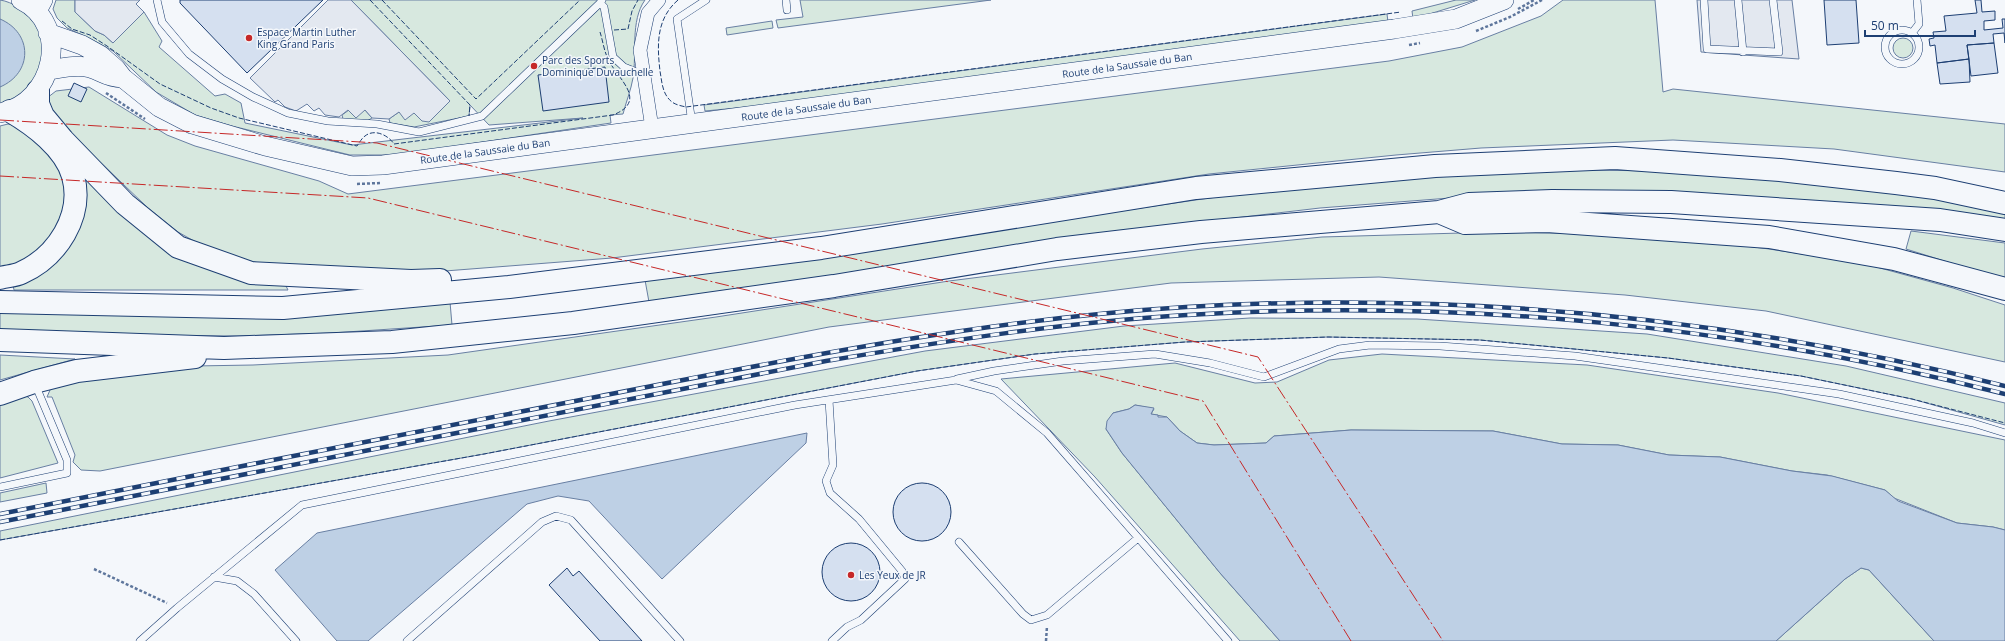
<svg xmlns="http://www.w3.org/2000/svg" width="2005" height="641" viewBox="0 0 2005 641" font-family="'Open Sans',sans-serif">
<rect width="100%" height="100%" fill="#f4f7fb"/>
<path fill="#d7e8df" stroke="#687fa3" d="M0,0C26,4 50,35 43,61C40,70 33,84 27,91C22,98 7,102 0,106Z
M56,0H75V12L95,31L104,35L113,43L144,12L162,41L159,47L215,96L225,94L241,103L245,123L352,145L583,118L489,125L470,105L469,116L414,127L390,123L389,119L399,112L414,113L422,121L450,101L351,0H645C630,21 637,54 633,78C631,90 626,102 623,114L610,115L611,123L395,155H350L232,126L195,115L156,92L113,51L89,38L67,28L57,18L53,9Z
M800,0H991L778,28L776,20L803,17Z
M1456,0H1475L1413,19L1412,11Z
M1563,0H1655L1663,92L1673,89L2005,124V172L1834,149L1673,140L1481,148L1396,155L1209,174L882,224L612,258L432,272L273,266L217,254L178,232L148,208L47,111V98L56,91L89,87L167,135L195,146L319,181L348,194L1389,61L1462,47L1541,16Z
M1387,14L1388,22L778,104L705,111L704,105Z
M772,21L773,28L727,35L726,28Z
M1893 48a10 10 0 1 1 20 0a10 10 0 1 1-20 0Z
M349,110H365L372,118L367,121L343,119L342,115Z
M8,124C26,126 39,139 49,153C56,164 65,176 66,189C70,230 37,260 0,269V126Z
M76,166L132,221L284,282L288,290H14L13,285L44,269Z
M1526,169L1655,171L1812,180L2005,209V221L1502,194L1320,208L1166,226L1054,244L649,302L645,280L1292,186Z
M1911,231L2005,243V280L1906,249Z
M1496,232L1662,235L1769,249L1862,263L1953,288L2005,305V362L1766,311L1625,295L1379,277L1171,283L829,327L100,471L81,470L73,462L75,455L52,397H47L53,383L194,366L253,365L448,355L716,317L949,281L1202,249L1322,237Z
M450,302L452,325L331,333L239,336L0,334V310Z
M1250,318L1417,319L1647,334L1846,366L2005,403V425L1912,399L1801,376L1668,358L1480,340L1328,337L1185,342L1035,354L917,371L484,454L0,540V531L549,421L925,351L1124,326Z
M1382,354L1587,365L1778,393L2005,440V530L1993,527L1957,523L1894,498L1885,490L1827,475L1792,471L1720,457L1669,455L1618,445L1562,444L1493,431L1351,430L1274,436L1266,443L1214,445L1197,443L1180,431L1167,417L1151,414L1154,409L1135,405L1129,409L1113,413L1106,429L1122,453L1220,573L1280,641H1240L1095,477L1001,379L1175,363L1255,383L1277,382L1329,360Z
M0,355L75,359L0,380Z
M17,393L28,397L32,401L58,463L0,478V400Z
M46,483L47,493L0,502V493Z
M1861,568L1869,570L1934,641H1776L1845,579Z"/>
<path fill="#e3e8f0" stroke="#687fa3" d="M75,0H140L136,4L144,12L113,43L104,35L95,31L75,12Z
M328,0H351L450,101L429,122L422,121L414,113L405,120L399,112L389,119L372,118L365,110L356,118L348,110L339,117L325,115L319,108L314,111L307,104L296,111L285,107L278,100L275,102L250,78Z
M1697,0H1792L1799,59L1701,52Z"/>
<path fill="#bed0e5" stroke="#687fa3" d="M0,19C33,33 33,73 0,87Z
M1135,405L1154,408L1151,414L1158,415V417H1167L1180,431L1197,443L1214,445L1266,443L1274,436L1351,430L1493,431L1562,444L1618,445L1669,455L1720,457L1792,471L1832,476L1885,490L1898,501L1957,523L1993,527L2005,530V641H1934L1869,570L1861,568L1845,579L1776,641H1280L1220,573L1122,453L1106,429L1107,421L1113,413L1129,409Z
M807,433L806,443L662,579L589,501L558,496L527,504L368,641H337L275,570L317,533Z"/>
<path fill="#d5e0f0" stroke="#1d3f73" d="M180,0H323L247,73L180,3Z
M1824,0H1856L1859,43L1827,45Z
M1975,0H1981L1982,12L1995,11V20L1984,21V30L2003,28L2002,19H2005V43L2004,33L1993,34L1994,43L1967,45L1969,59L1937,63L1935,45L1930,46L1929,39L1934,38L1933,32L1946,31L1944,16L1977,13Z
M1994,43L1998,73L1971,76L1967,45Z
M1969,59L1970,82L1940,84L1937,63Z
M605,67L609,102L543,111L538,75Z
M74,83L87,89L81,102L68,96Z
M893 512a29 29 0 1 1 58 0a29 29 0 1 1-58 0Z
M822 572a29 29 0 1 1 58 0a29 29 0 1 1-58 0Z
M567,568L573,576L579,571L642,641H600L549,585Z"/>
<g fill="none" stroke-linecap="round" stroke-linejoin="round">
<defs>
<path id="service" d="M157,0L162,22L189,54L222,79L253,97L288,113L328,121L377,124L419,132L482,116L600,3
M602,0L600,3L604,7L613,57L624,67L644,75
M786,0L787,10
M1704,0L1707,49L1779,52L1773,0
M1738,0L1743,52
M1885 47a17 17 0 1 1 34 0a17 17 0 1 1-34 0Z
M1912,33L1919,24L1917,0
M692,123L677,19L706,0
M957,379L994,371L1063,361L1155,354L1210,363L1264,377L1339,349L1370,345L1440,346L1575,356L1839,394L1973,423L2005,433
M829,400L833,465L826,481L830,493L859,519L902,571L905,579L861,620L847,627L832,641
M0,487L67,473V460L35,384
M959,542L1023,614L1031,620L1047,615L1138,538
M214,577L237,581L254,594L296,641
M140,641L177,608L302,505L795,405L956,380L996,391L1047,433L1228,641
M407,641L542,522L556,516L571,520L680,641"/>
<path id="minor" d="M652,128L640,50L648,13L659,0"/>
<path id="tertiary" d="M37,13L44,0"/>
<path id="secondary" d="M48,33L82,45L100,55L116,69L123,78L159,107L192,124L265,146L352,166L383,165L1394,29L1456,19L1504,0
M49,70C62,68 77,64 90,68C104,72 105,77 123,78
M0,113C54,103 72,25 21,0"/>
<path id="trunk" d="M38,91V104L43,116L63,140L125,204L178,247L251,273L411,281L440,280
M1439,212L1465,223L1547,221L1769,237L1894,259L2005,289
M0,278C7,276 15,276 21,273C57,257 84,216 73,176C65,148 34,125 10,111
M0,302L283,308L509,287L821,248L1196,188L1435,166L1615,158L1780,170L1896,183L1935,188L2005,203
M0,340L224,348L392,342L573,323L834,286L1057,249L1201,232L1439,212L1469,204L1552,201L1671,202L1940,220L2005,230
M0,394L34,382L77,371L195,357"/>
</defs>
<use href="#service" stroke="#1d3f73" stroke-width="8"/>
<use href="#minor" stroke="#1d3f73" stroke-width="14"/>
<use href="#tertiary" stroke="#1d3f73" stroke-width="18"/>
<use href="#secondary" stroke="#1d3f73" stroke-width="20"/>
<use href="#trunk" stroke="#1d3f73" stroke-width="24"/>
<path stroke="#5e769c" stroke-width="2.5" stroke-dasharray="3 2" stroke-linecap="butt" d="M1518,9L1534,0
M1476,31L1510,17L1542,0
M1409,45L1420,43
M106,93L145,119
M357,184L380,183
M94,569L167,603
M1046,641L1047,626"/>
<use href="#service" stroke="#f4f7fb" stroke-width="7"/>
<use href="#minor" stroke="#f4f7fb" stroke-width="13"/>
<use href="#tertiary" stroke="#f4f7fb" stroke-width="17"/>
<use href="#secondary" stroke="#f4f7fb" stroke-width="19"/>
<use href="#trunk" stroke="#f4f7fb" stroke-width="22"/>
<defs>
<path id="rail" d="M0,514C200,474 401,435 601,396C795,358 988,319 1186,307C1461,291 1737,318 2005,386
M0,522L826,361C946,341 1066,322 1187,315C1462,298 1739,326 2005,394"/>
</defs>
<use href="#rail" stroke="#1d3f73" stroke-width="4.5"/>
<use href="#rail" stroke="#f4f7fb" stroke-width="3" stroke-dasharray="9" stroke-linecap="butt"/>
<path stroke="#1d3f73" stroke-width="1" stroke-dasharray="5 2" stroke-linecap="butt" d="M370,0L470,105L469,116
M382,0L476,99L580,0
M678,0C656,19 657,45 660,71C662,82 662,94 672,102C676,105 682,106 686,107L1401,12
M62,21L72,29L90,35L107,46L160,84L211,108L239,118L357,146C359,143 362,138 365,136C375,128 389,136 394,144L613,115C648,101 619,80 609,61C604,52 603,41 600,32
M614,30L628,29L632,11L638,0
M0,540L484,454L917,371L1035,354L1185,342L1328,337L1480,340L1668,358L1801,376L1912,399L2005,423"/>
<path stroke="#c62828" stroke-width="1" stroke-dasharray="14 3 2 3" stroke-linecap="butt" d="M0,120L377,143L1258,357L1443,641
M0,176L368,198L1203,401L1351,641"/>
</g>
<g fill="#c62828" stroke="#f4f7fb" stroke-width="1.5">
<circle cx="249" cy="38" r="4"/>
<circle cx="534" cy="66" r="4"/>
<circle cx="851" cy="575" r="4"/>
</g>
<g text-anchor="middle" stroke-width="3" stroke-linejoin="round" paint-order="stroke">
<g font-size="10" fill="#1d3f73" stroke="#f4f7fb" text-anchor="start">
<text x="257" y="36">Espace Martin Luther<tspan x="257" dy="12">King Grand Paris</tspan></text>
<text x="542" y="64">Parc des Sports<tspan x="542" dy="12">Dominique Duvauchelle</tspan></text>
<text x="859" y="579">Les Yeux de JR</text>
</g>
<g font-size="10" fill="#1d3f73" stroke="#f4f7fb">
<text transform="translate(1127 65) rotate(-8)" y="4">Route de la Saussaie du Ban</text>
<text transform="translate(806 108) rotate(-8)" y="4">Route de la Saussaie du Ban</text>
<text transform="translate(485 151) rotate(-8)" y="4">Route de la Saussaie du Ban</text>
</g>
</g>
<path d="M1865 30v6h110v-6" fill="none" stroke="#1d3f73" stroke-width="2"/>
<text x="1871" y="30" font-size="12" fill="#1d3f73" stroke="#f4f7fb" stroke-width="3" paint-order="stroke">50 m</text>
</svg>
